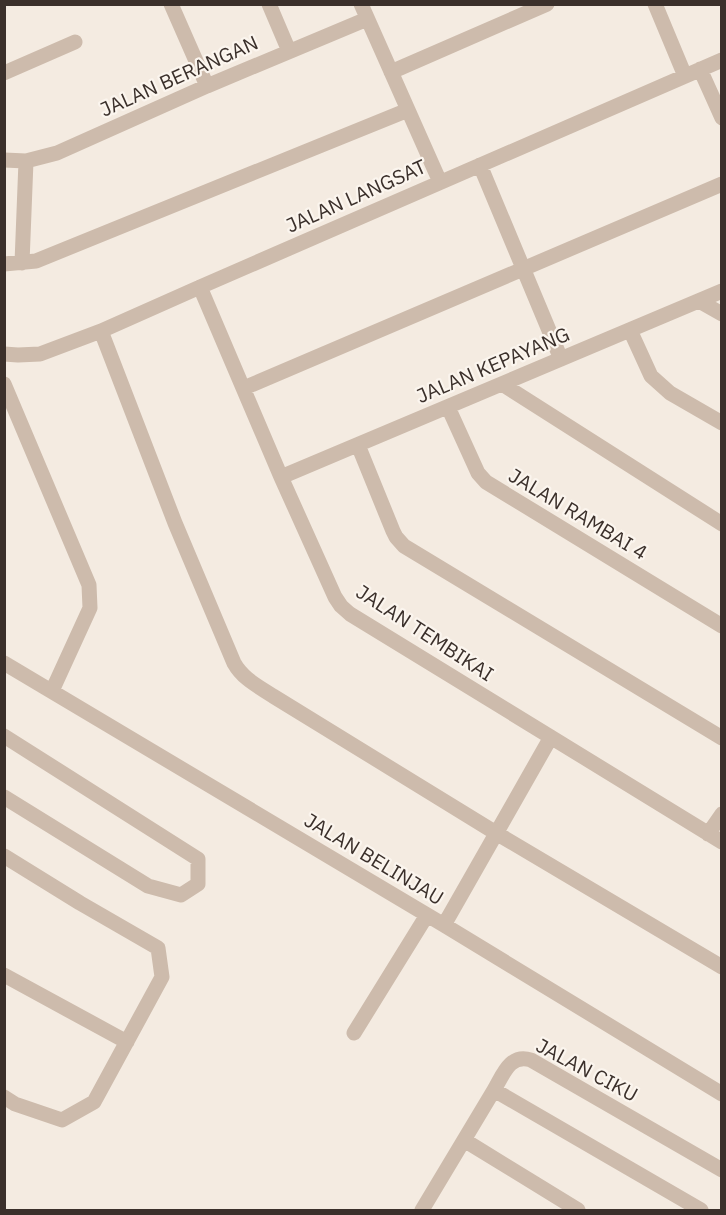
<svg xmlns="http://www.w3.org/2000/svg" width="726" height="1215" viewBox="0 0 726 1215" font-family="'IBM Plex Sans',sans-serif">
<rect width="100%" height="100%" fill="#f4ebe1"/>
<g fill="none" stroke-linecap="round" stroke-linejoin="round">
<path stroke="#cdbbac" stroke-width="15" d="M171,4L207,86
M269,4L289,51
M361,4L440,182
M655,4L685,76
M700,69L722,118
M391,72L547,4
M4,73L75,42
M4,160L26,161L57,153L207,86L367,19
M480,165L561,359
M22,263L26,161
M4,264L36,261L408,110
M200,287L281,477L335,597L341,606L350,614L722,842
M699,301L722,314
M630,330L651,376L670,393L722,423
M101,331L175,523L234,663C243,679 258,686 273,696L496,833L722,967
M4,354L18,355L40,354L101,331L200,287L722,60
M4,384L89,585L90,608L52,691
M502,384L722,524
M244,388L722,184
M448,407L478,473L486,482L722,626
M358,445L393,531L396,537L404,546L722,738
M281,477L722,291
M4,663L444,925L722,1094
M4,736L198,859V884L181,895L148,886L4,797
M708,834L722,814
M4,856L80,903L158,948L162,977L94,1102L62,1120L15,1104L4,1097
M444,925L551,737
M4,975L127,1042
M354,1033L427,915
M464,1140L578,1210
M422,1210L494,1090
M701,1210L494,1090C503,1075 510,1053 531,1060L722,1170"/>
</g>
<g text-anchor="middle" stroke-width="4.5" stroke-linejoin="round" paint-order="stroke">
<g font-size="20" fill="#3b302b" stroke="#fbf5ee">
<text transform="translate(179 76) rotate(-24)" y="7">JALAN BERANGAN</text>
<text transform="translate(356 196) rotate(-24)" y="7">JALAN LANGSAT</text>
<text transform="translate(493 365) rotate(-23)" y="7">JALAN KEPAYANG</text>
<text transform="translate(578 514) rotate(31)" y="7">JALAN RAMBAI 4</text>
<text transform="translate(425 633) rotate(33)" y="7">JALAN TEMBIKAI</text>
<text transform="translate(374 859) rotate(31)" y="7">JALAN BELINJAU</text>
<text transform="translate(587 1070) rotate(28)" y="7">JALAN CIKU</text>
</g>
</g>
<rect width="726" height="1215" fill="none" stroke="#3b302b" stroke-width="12"/>
</svg>
